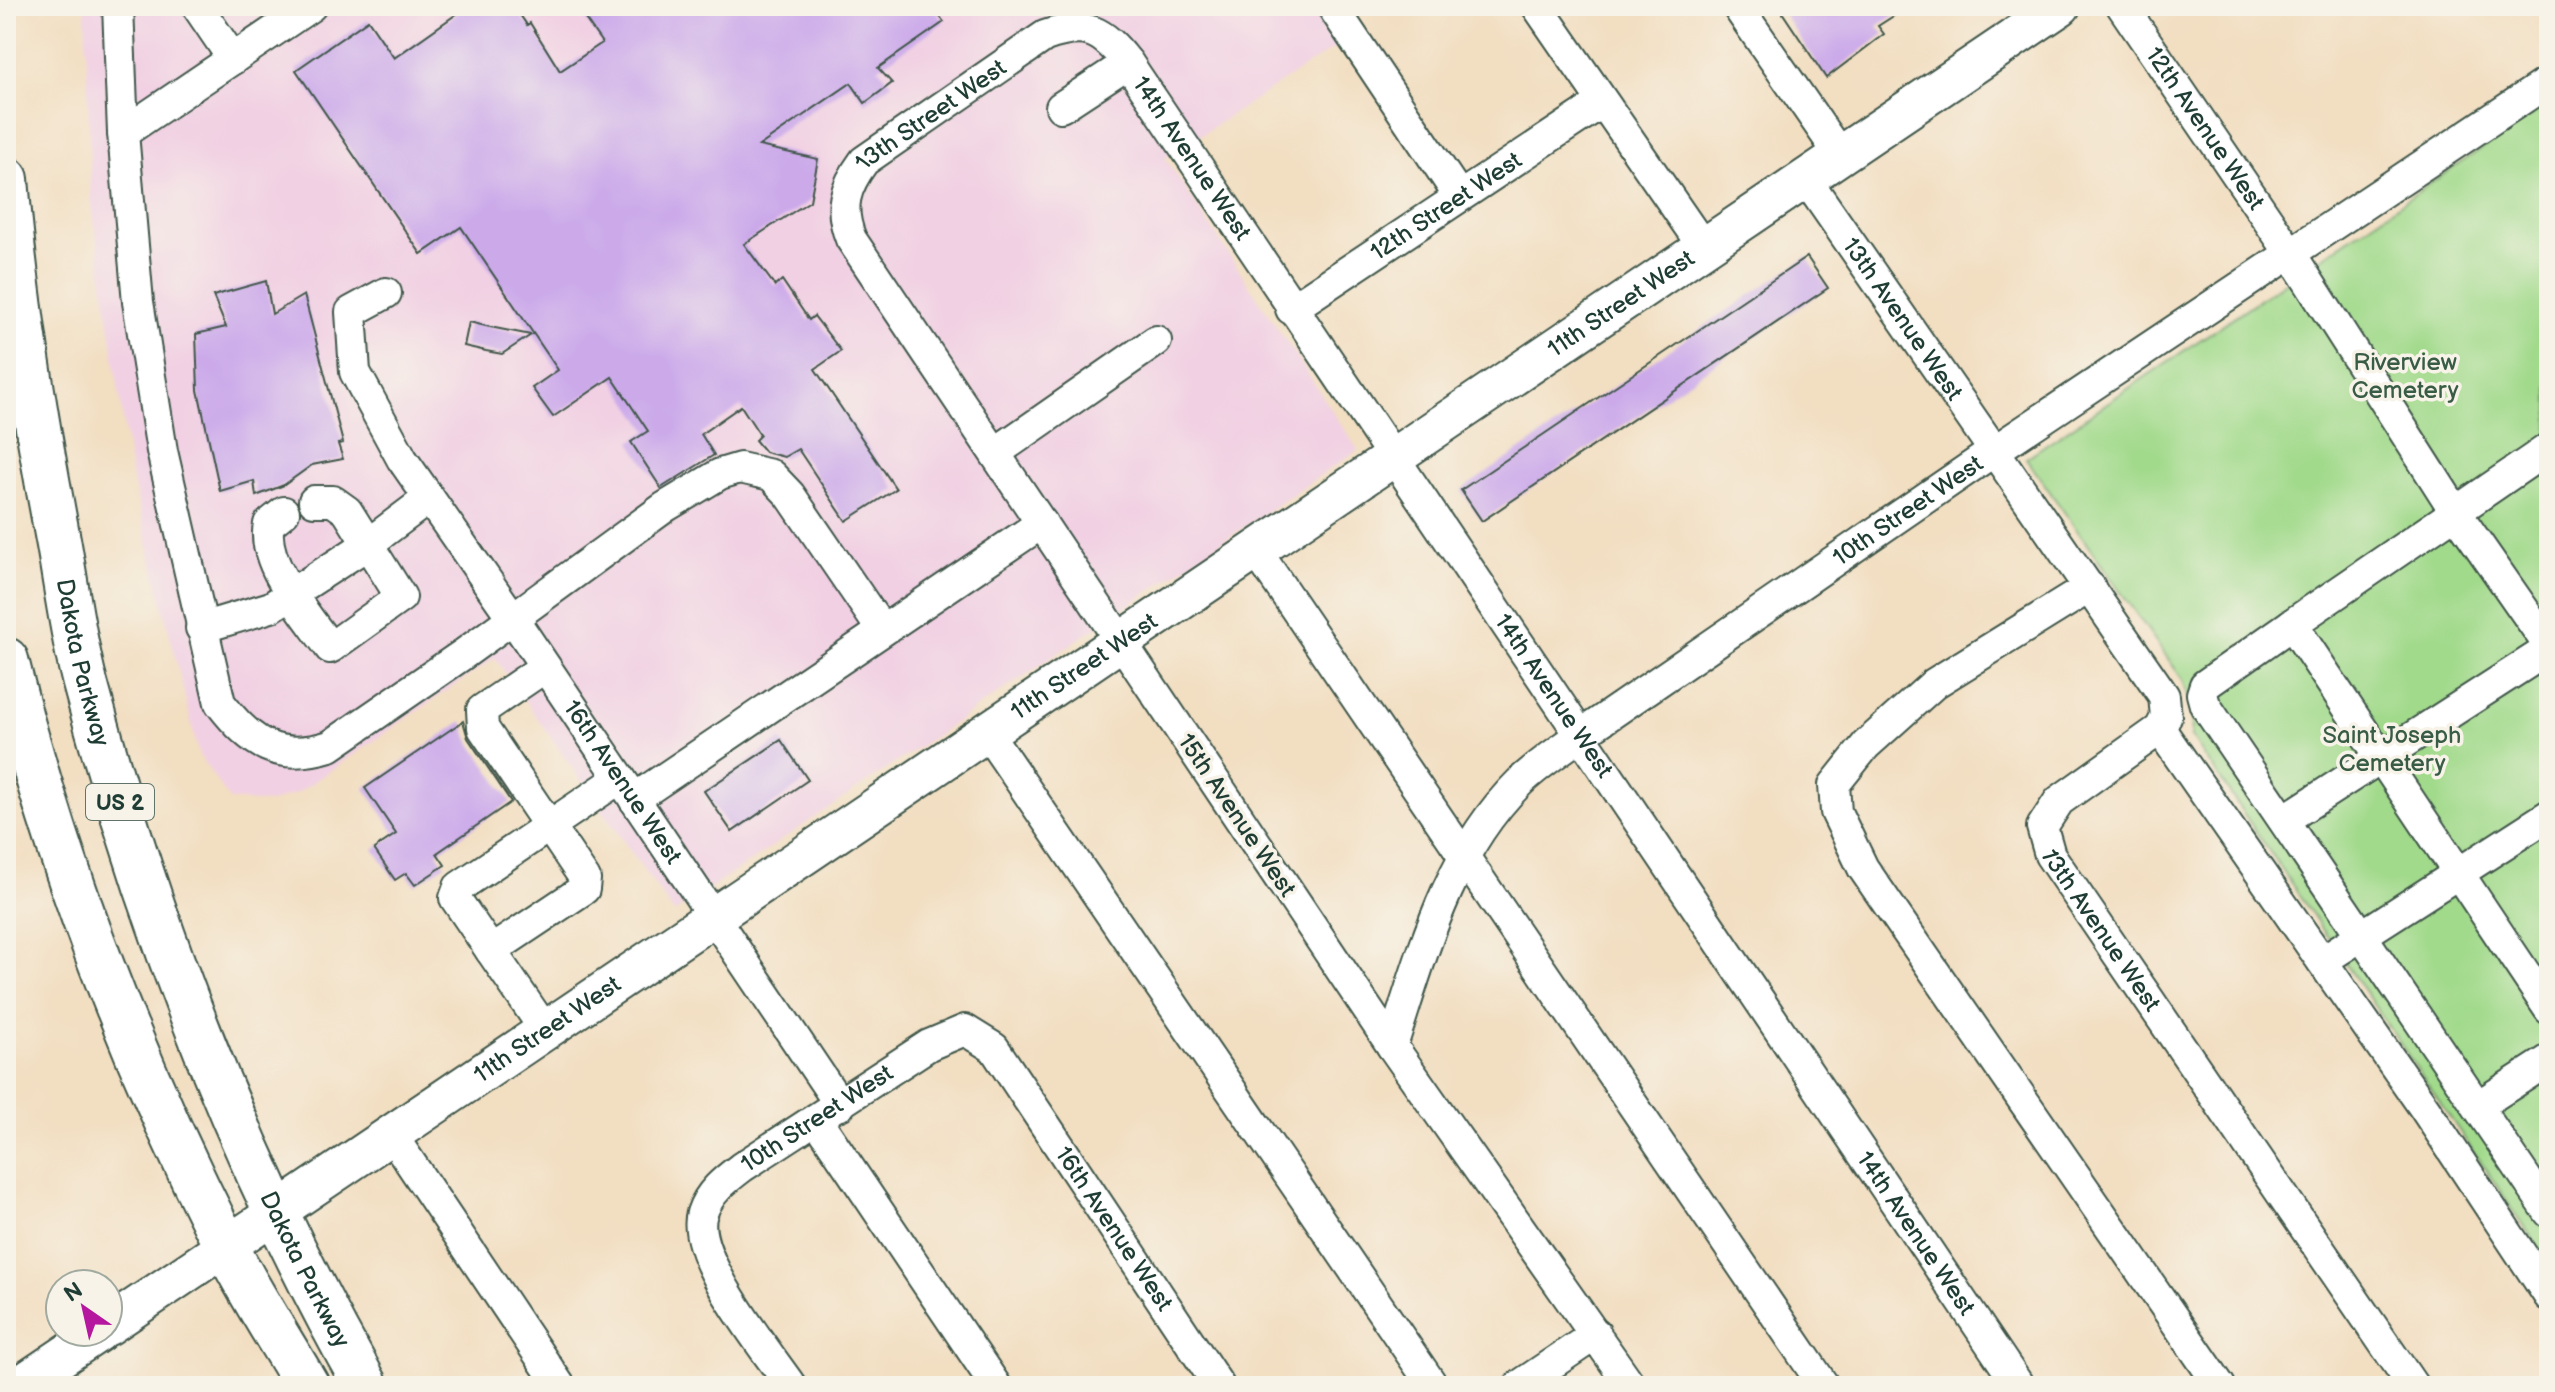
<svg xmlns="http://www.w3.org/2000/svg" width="2555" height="1392" viewBox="0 0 2555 1392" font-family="'Balsamiq Sans',sans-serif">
<rect width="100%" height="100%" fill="#f7f3e8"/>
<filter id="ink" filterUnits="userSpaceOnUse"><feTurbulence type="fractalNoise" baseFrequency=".0125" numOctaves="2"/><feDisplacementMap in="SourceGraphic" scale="16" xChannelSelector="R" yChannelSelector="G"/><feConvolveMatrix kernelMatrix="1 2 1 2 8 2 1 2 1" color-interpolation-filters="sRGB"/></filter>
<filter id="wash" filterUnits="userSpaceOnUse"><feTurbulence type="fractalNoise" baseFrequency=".006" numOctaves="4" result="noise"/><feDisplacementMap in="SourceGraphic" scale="32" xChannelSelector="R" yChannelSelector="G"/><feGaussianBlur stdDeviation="1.8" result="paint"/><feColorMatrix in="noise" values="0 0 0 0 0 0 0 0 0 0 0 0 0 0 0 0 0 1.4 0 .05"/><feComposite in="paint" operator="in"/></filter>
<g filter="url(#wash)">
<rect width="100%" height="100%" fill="#f2dec1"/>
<path fill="#f1d0e3" d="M85,6H1316L1342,43L1165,158L1358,450L674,913L495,658L299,792L270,803L230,800L199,755L131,474L91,198Z"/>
<path fill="#a2da8c" stroke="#608c60" stroke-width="2" d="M2549,103V1263L2191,736L2193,710L2183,680L2026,458Z"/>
<g id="blocks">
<path fill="#ccaaea" d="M468,6H514L527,25L530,23L560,71L602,43L581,13L592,6H932L944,22L878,68L892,83L865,103L851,83L759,146L818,159L810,201L744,244L775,286L782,280L809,320L814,316L841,351L815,369L896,489L846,521L798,449L784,457L765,452L755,440L760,435L741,406L701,434L714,455L661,488L631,442L648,431L612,377L553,417L532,388L558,370L461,227L421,254L296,70L368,20L394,58Z
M1778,6H1909L1878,26L1884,34L1826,78Z
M1807,257L1828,288L1482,521L1461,490Z
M266,281L272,314L304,295L343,443L338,444L343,459L312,465L284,485L256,496L254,481L220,491L198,390L196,334L226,327L213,296Z
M469,322L490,327L531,335L502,354L486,351L464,346Z
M463,721L468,738L511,802L437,853L445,865L415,885L406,873L395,880L374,849L396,834L365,788Z
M781,740L808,780L732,832L704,791Z"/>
</g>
</g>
<g filter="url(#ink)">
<use href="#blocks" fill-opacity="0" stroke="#3f5549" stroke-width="2"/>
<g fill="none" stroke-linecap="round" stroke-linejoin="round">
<defs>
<g id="minor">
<path d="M118,6L123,133L138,302L162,451L220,703C251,744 278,762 330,746L465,653L665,507L720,474L740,468L771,475L790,495L882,630"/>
<path d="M197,6L233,59"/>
<path d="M1332,6L1459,196"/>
<path d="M1537,6L1704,248"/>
<path d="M1737,6L1840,155"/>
<path id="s1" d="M2122,6L2289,251L2455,511L2549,646"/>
<path d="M1061,107L1128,63"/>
<path d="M123,133L311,6"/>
<path id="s2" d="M1806,179L2164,696L2166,717L2160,729L2059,801L2042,827L2050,855L2413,1386"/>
<path id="s3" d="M386,293L351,312L355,372L402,459L512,617L840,1105"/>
<path id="s4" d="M1291,309L1601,103"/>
<path d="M2549,448L2292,624L2549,1009"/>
<path d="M995,453L1156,341"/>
<path d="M284,512L269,524C260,563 308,616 330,648L401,597L347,511L333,501H314"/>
<path d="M1255,549L1824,1386"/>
<path d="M2090,587L1935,683L1866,745L1834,785L1836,812L1863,868L2220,1386"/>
<path d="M2292,624L2205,685L2202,694L2205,705L2549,1212"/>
<path d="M201,628L271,607L368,544L429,498"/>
<path d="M2160,729L2425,1109L2549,1296"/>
<path d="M986,731L1433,1386"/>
<path d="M634,799L1042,523"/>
<path d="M2284,820L2549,649"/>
<path d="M491,951L455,898L459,887L620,778"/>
<path d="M2322,961L2549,815"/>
<path d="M545,1030L491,951L584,889L585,879L483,728L482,710L545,667"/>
<path id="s5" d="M1392,1046C1422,955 1448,853 1519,783C1537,765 1561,750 1582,734L1994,451L2549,81"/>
<path d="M2478,1106L2549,1060"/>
<path d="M817,1120L996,1386"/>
<path d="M391,1134L560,1386"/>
<path id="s6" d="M791,1386C767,1351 688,1254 702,1213C709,1192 725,1180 742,1167L929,1045L965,1030L994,1048L1219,1386"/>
<path d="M1519,1386L1596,1334"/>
<path id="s7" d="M1631,1386L1392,1046L851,239C838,207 845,187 864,161L1045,36C1087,22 1101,29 1128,63L2019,1386"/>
</g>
<g id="major">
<path id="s8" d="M108,1326L2061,6"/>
<path d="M19,1386L99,1332"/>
</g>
<g id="highway">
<path id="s9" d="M6,179C16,302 36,423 59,545C67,590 73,638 85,683C150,927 241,1165 366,1386"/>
<path d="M6,660C55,860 132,1060 225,1244C249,1293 280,1339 307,1386"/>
</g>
</defs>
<use href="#minor" stroke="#3f5549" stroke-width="34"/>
<use href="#major" stroke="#3f5549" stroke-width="42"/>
<use href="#highway" stroke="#3f5549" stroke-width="48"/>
<use href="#minor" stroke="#fff" stroke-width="30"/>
<use href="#major" stroke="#fff" stroke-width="38"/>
<use href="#highway" stroke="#fff" stroke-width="44"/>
</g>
</g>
<g text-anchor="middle" stroke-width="7" stroke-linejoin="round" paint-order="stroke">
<rect fill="#f7f3e8" stroke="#60746a" stroke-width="2" x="86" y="784" width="68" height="36" rx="6"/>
<g font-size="22" font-weight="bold" fill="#1f3d34">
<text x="120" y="810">US 2</text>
</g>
<g font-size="24" fill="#1f3d34" stroke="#f7f3e8">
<text dy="8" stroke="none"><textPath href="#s7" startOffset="1552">13th Street West</textPath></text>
<text dy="8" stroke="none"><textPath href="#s1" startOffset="148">12th Avenue West</textPath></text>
<text dy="8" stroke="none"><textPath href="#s7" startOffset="1902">14th Avenue West</textPath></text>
<text dy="8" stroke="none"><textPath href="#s4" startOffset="186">12th Street West</textPath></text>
<text dy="8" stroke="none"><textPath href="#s8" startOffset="1826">11th Street West</textPath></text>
<text dy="8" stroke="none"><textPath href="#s2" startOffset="170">13th Avenue West</textPath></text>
<text dy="8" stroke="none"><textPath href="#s5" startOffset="770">10th Street West</textPath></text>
<text dy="8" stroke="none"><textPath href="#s9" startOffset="490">Dakota Parkway</textPath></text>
<text dy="8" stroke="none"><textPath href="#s8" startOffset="1178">11th Street West</textPath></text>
<text dy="8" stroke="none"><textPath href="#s7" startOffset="2550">14th Avenue West</textPath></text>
<text dy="8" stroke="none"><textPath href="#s3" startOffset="590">16th Avenue West</textPath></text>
<text transform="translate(1237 815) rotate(56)" y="8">15th Avenue West</text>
<text dy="8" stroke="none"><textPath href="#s2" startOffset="938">13th Avenue West</textPath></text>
<text dy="8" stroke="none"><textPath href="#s8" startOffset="530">11th Street West</textPath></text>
<text dy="8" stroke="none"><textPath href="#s6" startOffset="350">10th Street West</textPath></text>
<text dy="8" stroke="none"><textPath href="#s6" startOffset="774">16th Avenue West</textPath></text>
<text dy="8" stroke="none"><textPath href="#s7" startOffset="3198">14th Avenue West</textPath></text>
<text dy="8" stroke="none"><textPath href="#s9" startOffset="1138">Dakota Parkway</textPath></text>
</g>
<g font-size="24" fill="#395c46" stroke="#f7f3e8">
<text x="2405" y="370">Riverview<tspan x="2405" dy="28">Cemetery</tspan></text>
<text x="2392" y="743">Saint Joseph<tspan x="2392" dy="28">Cemetery</tspan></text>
</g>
</g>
<rect width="2555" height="1392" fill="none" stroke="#f7f3e8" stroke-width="32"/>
<g transform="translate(84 1308) rotate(326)"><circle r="38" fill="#f7f3e8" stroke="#a1aaa0" stroke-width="2"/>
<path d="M0-6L14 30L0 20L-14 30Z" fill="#b5179e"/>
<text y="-12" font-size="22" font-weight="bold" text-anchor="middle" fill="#1f3d34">N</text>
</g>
</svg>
